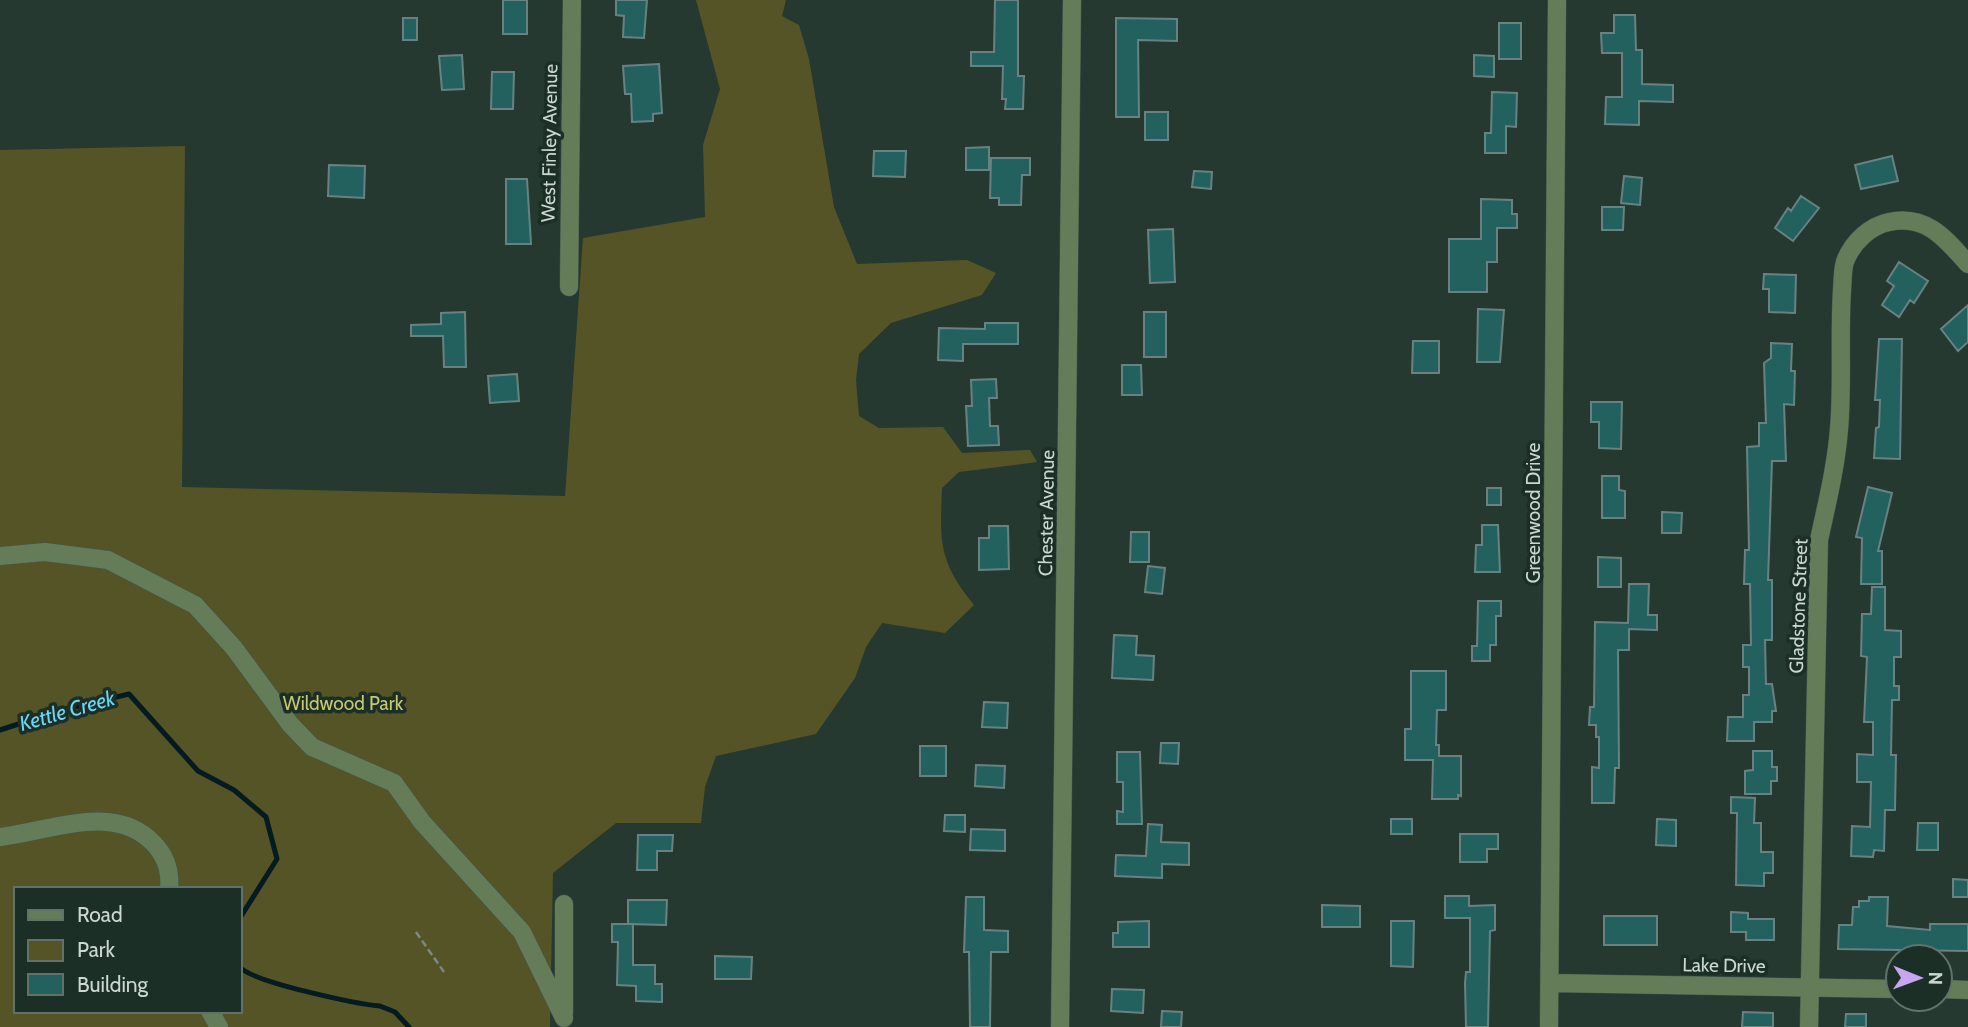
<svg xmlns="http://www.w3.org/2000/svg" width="1968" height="1027" viewBox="0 0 1968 1027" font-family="Cabin,sans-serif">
<rect width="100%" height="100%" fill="#253930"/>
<path fill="#555427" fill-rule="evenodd" d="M696,0H786L782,16L799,25L809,59L834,207L857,264L967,260L996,273L982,295L891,323L859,354L856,380L859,416L879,428L943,427L962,453L1030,450L1037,462L959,472L942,488C940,542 938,561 974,605L945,633L882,623L866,647L855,678L816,734L716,756L705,787L701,823H616L553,873L550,1027H0V150L185,146L182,487L565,496L583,238L705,217L703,145L720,89ZM16,889H240V1011H16Z"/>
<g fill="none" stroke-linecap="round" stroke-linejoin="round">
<path stroke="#051b22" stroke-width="5" d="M0,730L62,710L129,694L198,771L234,790L266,817L277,859L240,918
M240,967C252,982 357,1004 380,1006L395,1012L409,1027"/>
</g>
<path fill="#23615f" stroke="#688281" stroke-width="2" d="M503,0H527V34H503Z
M616,0H647L644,38L623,37L624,16L616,15Z
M995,0H1018V76H1024L1023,109H1005L1006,99H1002L1003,66H971V52H994Z
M1614,15H1635L1636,50H1642V84L1673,85V102L1639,101V125L1605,124L1606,97H1622V53H1602L1601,33H1614Z
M403,18H417V40H403Z
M1116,18L1177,19V41L1138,40L1139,117H1116Z
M1499,23H1521V59H1499Z
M462,55L464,89L442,90L439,56Z
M1474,55L1494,56V77L1474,76Z
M659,64L662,113L653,114V121L632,122L631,94H625L623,66Z
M492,72H514L513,109H491Z
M1492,92L1517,93L1516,127L1506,126V153H1485V133H1491Z
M1145,112H1168V140H1145Z
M989,147V170H966V148Z
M874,151H906L905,177L873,176Z
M1892,156L1898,181L1861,189L1855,165Z
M991,158H1030V175H1022L1021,205H999V198H990Z
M329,165L365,166L364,198L328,196Z
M1194,171L1212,172L1211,189L1192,187Z
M1624,176L1642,178L1640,205L1621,203Z
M506,179H527L531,244H506Z
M1801,196L1819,208L1793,241L1775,228L1788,208L1791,211Z
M1481,199L1512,200V214H1517V228H1497V262H1487V292H1449V239H1481Z
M1602,207H1624L1623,230H1602Z
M1173,229L1175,282L1150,283L1148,230Z
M1899,262L1928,281L1914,303L1910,300L1899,317L1882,305L1894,286L1887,281Z
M1764,274L1796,275L1795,313L1769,312V289H1763Z
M1968,305V342L1958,351L1941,329Z
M1478,309L1504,310L1500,362H1477Z
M465,312L466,367H444L443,336H411V325L441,324V313Z
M1144,312H1166V357H1144Z
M985,323H1018V344H963V361L938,360L939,328L985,329Z
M1879,339H1902L1900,459L1874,458L1876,428L1879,427L1880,400H1875Z
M1413,341H1439V373H1412Z
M1771,343L1792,344L1791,371H1795L1794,405L1784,404L1786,461H1772L1768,580H1772V640H1765L1766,684H1772L1776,711H1772V722H1754V741H1727L1728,717H1743V695H1749V667H1743V645H1751L1750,584H1744L1745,550H1749L1747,447L1759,446V423H1766L1764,363L1771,358Z
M1122,365H1141L1142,395H1122Z
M517,374L519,401L490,403L488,376Z
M996,379L997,398H989L990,426H998L999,445L968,446L966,406H972L971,380Z
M1591,402H1622L1621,449L1599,448V422H1591Z
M1602,476H1619V490L1625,491V518H1602Z
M1868,487L1892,493L1878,551H1882V584H1861L1862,538L1856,537Z
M1487,488H1501V505H1487Z
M1662,512L1682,513L1681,533H1662Z
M1482,525H1498L1500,572H1475L1476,545H1482Z
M989,526H1008L1009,569L979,570V538H989Z
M1131,532H1149V562H1130Z
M1598,557L1621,558V587H1598Z
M1148,566L1165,568L1162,594L1145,592Z
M1629,584H1649L1648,615H1657V630L1629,629V650H1618L1619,768H1615L1614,803H1592V767L1599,768V737H1596V725H1589L1590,707H1594L1595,622L1628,623Z
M1872,587H1885V630L1901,631V657H1894V686H1899V700H1892L1891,755H1896L1895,810H1885L1884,851L1874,850L1873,857L1851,856L1852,826L1870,827L1871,782H1857V754L1873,755V722H1864L1867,657L1861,656L1862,614H1871Z
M1478,601H1501V616H1496V645H1490V661H1472V646H1477Z
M1114,635L1137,636L1136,655L1154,656L1153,680L1112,678Z
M1411,671H1446V710H1437L1436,745H1439V756H1461V796L1458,795V799H1432L1433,760H1405V729H1411Z
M984,702L1008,703L1007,728L982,727Z
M1161,743H1179L1178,764L1160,763Z
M920,746H946V776H920Z
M1753,751H1772V767H1777V781H1771V794H1745V771L1753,770Z
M1117,752H1140L1142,824H1117V811L1123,812V782H1117Z
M976,765L1005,766L1004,788L975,786Z
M1731,797L1755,798L1754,823H1761V852H1773V873H1764V886L1736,885L1737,813H1731Z
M945,815H965V832L944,831Z
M1391,819H1412V834H1391Z
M1657,819L1676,820V846L1656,845Z
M1918,823H1938V850H1917Z
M1148,824L1162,825L1161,842L1189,843V865L1162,864V878L1115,876L1116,855L1146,856Z
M971,829L1005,830V851L970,850Z
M1460,834H1498V849H1487V862H1460Z
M638,835H673L672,851H657V870H637Z
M1953,879L1968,880V897H1953Z
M1445,896H1469V906L1495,905V930L1490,931L1488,1027H1466L1465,983L1466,972H1470V918H1445Z
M966,897H984V930L1008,931V952H991L990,1027H970L969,952H964Z
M1869,897H1888L1887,926L1930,930V924H1968V951L1838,949L1839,925H1852L1853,907H1859V901H1869Z
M628,900H667L666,925L628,924Z
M1322,905L1360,906V927H1322Z
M1731,912L1748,913V919H1774V940H1746V932H1731Z
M1604,916H1657V945H1604Z
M1149,921V947H1113V933H1118V922Z
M1391,921H1414L1413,967L1391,966Z
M612,924H633V965H655V984H662V1002L636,1001V986L617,985L618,942H612Z
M715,956L752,957L751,979H715Z
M1112,989L1144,990L1143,1013L1111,1011Z
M1162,1011L1182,1012L1181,1027H1161Z
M1743,1012L1773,1013V1027H1742Z
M1846,1014H1866V1027H1845Z"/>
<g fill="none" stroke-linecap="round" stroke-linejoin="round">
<defs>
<path id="minor" d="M569,287L572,0
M0,556L45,552L108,560L195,605L234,648L290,724L312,747L394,783L422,822L522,932L564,1018
M0,837C32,833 76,819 107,822C143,825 173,852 169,889
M1550,983L1898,989
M1940,989L1968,990
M210,1011L219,1027
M564,1013V904
M1060,1027L1072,0
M1549,1027L1557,0
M1809,1027L1819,540C1827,503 1836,467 1839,429C1843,383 1839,337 1842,290C1843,281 1842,267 1846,259C1854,241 1870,226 1889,222C1926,214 1945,238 1968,264"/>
</defs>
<use href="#minor" stroke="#43554d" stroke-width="19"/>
<path stroke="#7a8a82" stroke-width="2.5" stroke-dasharray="7 3.5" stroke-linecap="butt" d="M416,932L444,972"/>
<use href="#minor" stroke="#647d58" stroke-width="18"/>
</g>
<g text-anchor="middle" stroke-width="7" stroke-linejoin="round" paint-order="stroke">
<g font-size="19" fill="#cbd7d1" stroke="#1c2f26">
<text transform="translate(549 143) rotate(-89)" y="7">West Finley Avenue</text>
<text transform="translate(1046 513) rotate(-89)" y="7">Chester Avenue</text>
<text transform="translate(1533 513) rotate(-90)" y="7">Greenwood Drive</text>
<text transform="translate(1798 606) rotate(-88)" y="7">Gladstone Street</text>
<text transform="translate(1724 965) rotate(1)" y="7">Lake Drive</text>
</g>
<g font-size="19" fill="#c9c872" stroke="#1c2f26">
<text x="343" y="710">Wildwood Park</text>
</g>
<g font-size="21" font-style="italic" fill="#6cd8f8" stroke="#1c2f26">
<text transform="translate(67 711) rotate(-16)" y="7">Kettle Creek</text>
</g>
</g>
<rect x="14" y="887" width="228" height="126" fill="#1c2f26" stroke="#62726a" stroke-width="2"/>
<rect x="28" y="910" width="35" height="10" fill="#647d58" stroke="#62726a" stroke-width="2"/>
<text x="77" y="922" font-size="21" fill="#cbd7d1">Road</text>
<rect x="28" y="940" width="35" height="21" fill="#555427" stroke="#62726a" stroke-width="2"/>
<text x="77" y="957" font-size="21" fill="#cbd7d1">Park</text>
<rect x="28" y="974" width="35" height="21" fill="#23615f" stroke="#62726a" stroke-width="2"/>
<text x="77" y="992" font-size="21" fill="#cbd7d1">Building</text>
<g transform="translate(1919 978) rotate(91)"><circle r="33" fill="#1c2f26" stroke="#62726a" stroke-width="2"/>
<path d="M0-5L12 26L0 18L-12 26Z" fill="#c7a6ef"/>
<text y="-10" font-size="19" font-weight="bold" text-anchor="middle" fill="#cbd7d1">N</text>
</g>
</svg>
